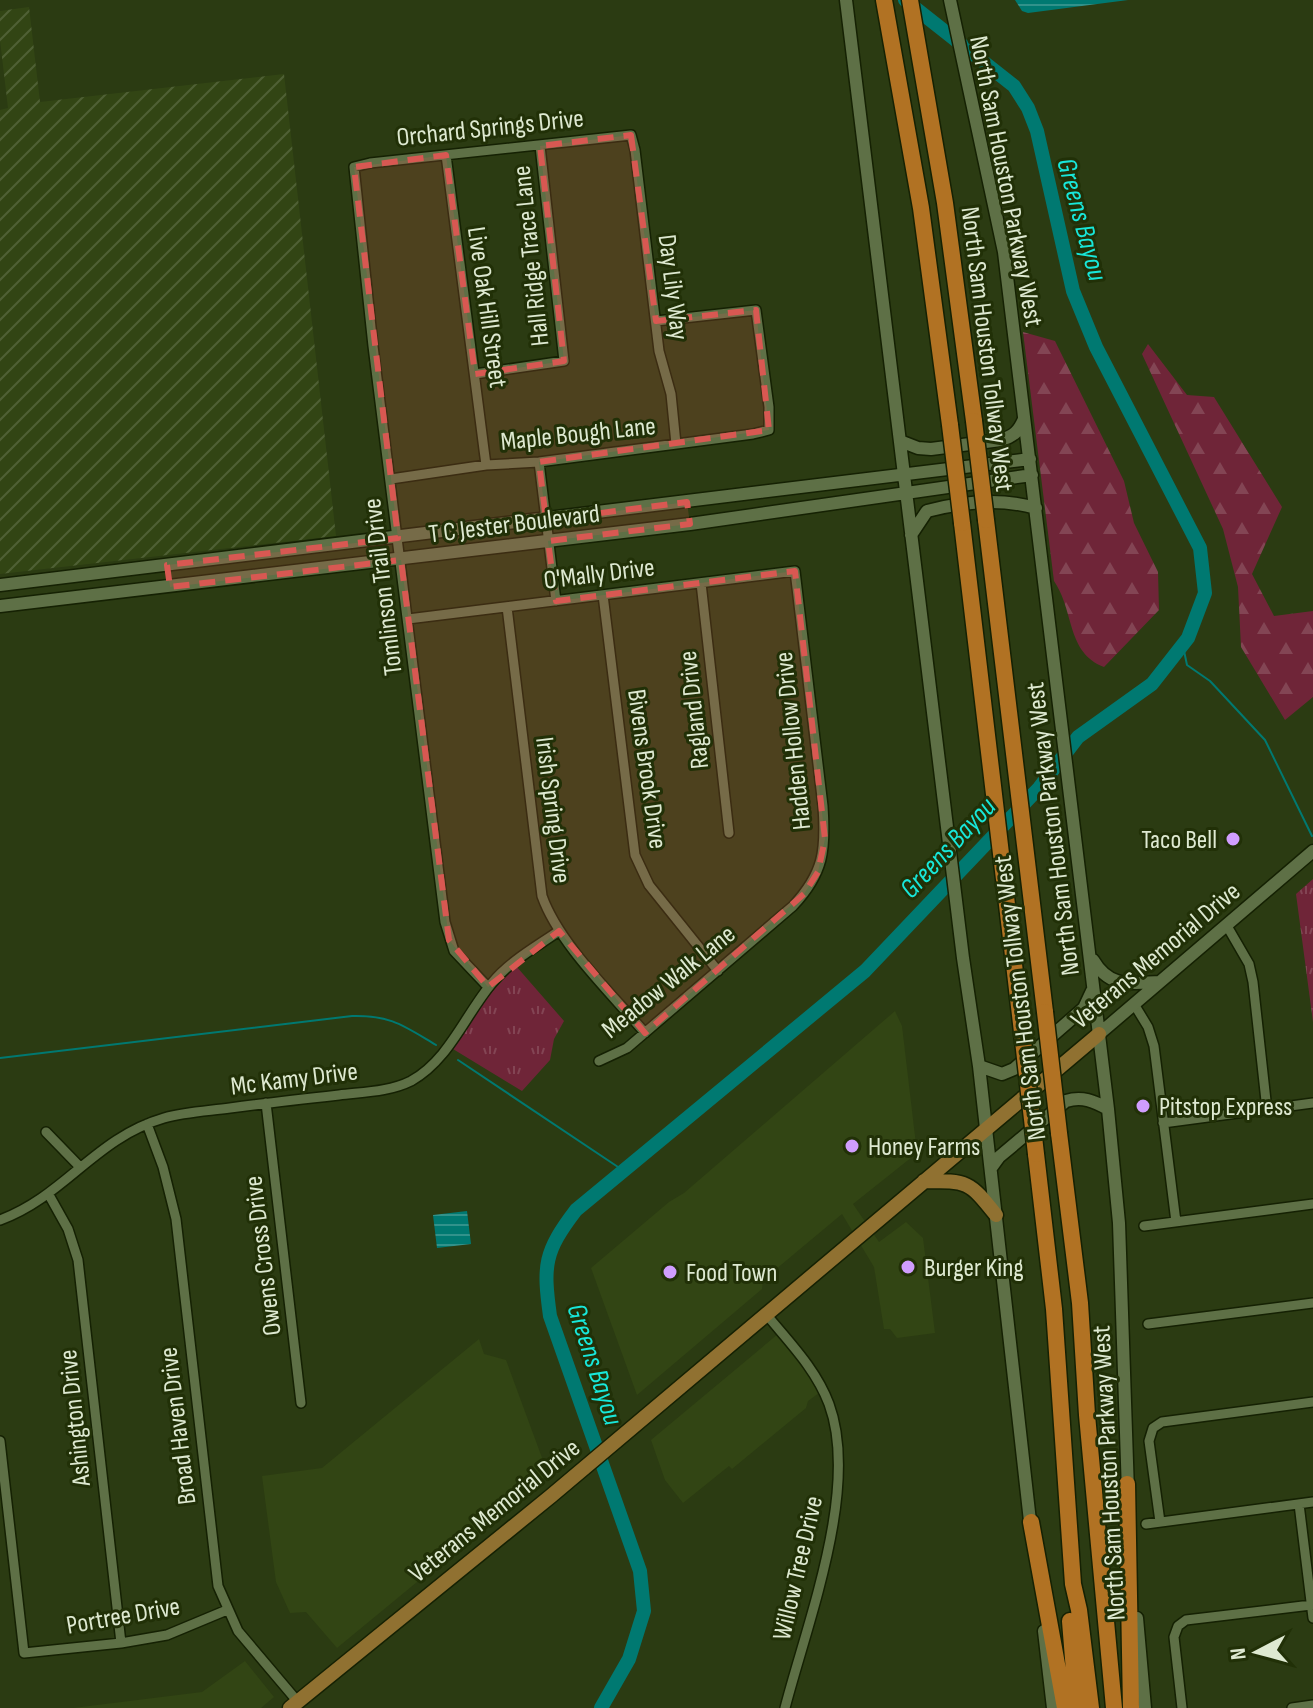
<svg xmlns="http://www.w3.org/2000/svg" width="1313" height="1708" viewBox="0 0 1313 1708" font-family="'Sofia Sans Condensed',sans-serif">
<defs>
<pattern id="industrial-furrows" width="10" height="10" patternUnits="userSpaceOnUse" patternTransform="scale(2)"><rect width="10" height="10" fill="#324514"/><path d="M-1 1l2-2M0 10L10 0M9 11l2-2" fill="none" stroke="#4f6035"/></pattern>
<pattern id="grass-tufts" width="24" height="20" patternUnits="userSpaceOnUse" patternTransform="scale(2)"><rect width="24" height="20" fill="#6f2538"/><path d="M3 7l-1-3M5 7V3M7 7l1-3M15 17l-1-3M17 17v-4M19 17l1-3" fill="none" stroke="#834554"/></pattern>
<pattern id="forest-firs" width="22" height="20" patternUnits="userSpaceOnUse" patternTransform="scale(2)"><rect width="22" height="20" fill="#6f2538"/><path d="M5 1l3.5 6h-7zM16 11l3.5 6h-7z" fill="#834554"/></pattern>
<pattern id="water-rules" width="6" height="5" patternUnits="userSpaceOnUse" patternTransform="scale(2)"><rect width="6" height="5" fill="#007971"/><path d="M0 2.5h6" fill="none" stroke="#31928b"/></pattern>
</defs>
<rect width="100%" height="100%" fill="#2b3b12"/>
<path fill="#324514" d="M895,1011L902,1026L917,1153L853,1204L879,1242L906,1222L923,1238L935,1333L897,1338L890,1329H884L874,1267L842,1214L763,1280L762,1289L637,1395L591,1268L669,1202L684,1193Z
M778,1334L811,1375L819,1393L808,1401L806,1408L732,1469L729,1466L683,1503L665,1480L651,1440Z
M479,1339L484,1354L506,1360L548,1474L337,1648L306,1612L290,1613L276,1582L262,1476L322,1468Z
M245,1661L274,1697L261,1708H73L202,1692Z"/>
<path fill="url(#industrial-furrows)" d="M29,7L40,102L284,74L336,536L0,574V110L8,108L0,40V11Z"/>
<path fill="url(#grass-tufts)" d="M1313,879V1022L1296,894Z
M516,966L564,1021L554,1039L550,1060L522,1091L453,1049L479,1006Z"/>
<path fill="url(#forest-firs)" d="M1023,332L1055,341L1124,481L1134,523L1158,572L1159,610L1104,667C1066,652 1075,612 1054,581Z
M1148,344L1187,395L1214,397L1282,507L1252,574L1274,616L1313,611V697L1285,720L1241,647L1238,587L1223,529L1142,354Z"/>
<path fill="url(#water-rules)" d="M1015,0H1128L1028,13L1022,11Z
M467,1211L471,1244L437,1248L433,1215Z"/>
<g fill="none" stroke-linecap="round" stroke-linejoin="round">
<path stroke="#007971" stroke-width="2" d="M1183,646L1187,665L1210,681L1265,740L1312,836
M0,1058L352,1016C391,1015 404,1026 436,1045
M458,1060L624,1171"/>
<path stroke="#007971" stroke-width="14" d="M601,1708L629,1659L644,1611L640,1571L550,1316C543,1265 544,1252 576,1210L865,971L1039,788L1078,737L1152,684L1188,638L1205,593L1200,548L1096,347L1073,291L1037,131L1028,108L1014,86L905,0"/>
<defs>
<path id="minor" d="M446,155L486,465
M475,374L564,361L540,146
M539,462L556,601
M391,479L486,465L539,462L753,434L769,430V407L756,310L656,321
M701,583L729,833
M603,595L635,855L649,885L718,971
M507,607L542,896C559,944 612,994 645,1033
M408,619L795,571L823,806C826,850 824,873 793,906L627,1048L599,1061
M1227,926L1249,964L1253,982L1267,1110
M488,987L454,951L445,922L373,346L354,167L370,163L631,135L635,150L659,351L671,394L676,444
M1134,1004L1148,1027L1154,1046L1176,1222
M266,1103L301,1403
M1163,1123L1313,1103
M147,1124L163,1167L176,1219L218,1586L238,1631L298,1702
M46,1132L80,1167
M49,1195L68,1229L78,1260L121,1643
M0,1220C65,1196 95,1138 164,1118C185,1112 208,1111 230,1108C267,1103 303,1099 339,1095C363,1092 389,1092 411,1081C449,1060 465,1015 492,983C510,961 536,947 559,931
M1144,1226L1313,1204
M766,1314C789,1342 816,1369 829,1404C860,1488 807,1623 785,1708
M1148,1324L1313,1303
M0,1441L24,1653L121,1643L167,1635L227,1610
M1299,1504L1313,1618
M1160,1522L1149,1441L1153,1428L1162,1422L1313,1402
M1146,1524L1313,1502
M1182,1708L1174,1637L1178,1626L1186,1620L1311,1605
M1292,1708L1313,1705"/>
<path id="secondary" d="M846,0L963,958L979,1066L1031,1530
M950,0L1004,252L1108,1109L1119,1223L1128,1492
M900,441L918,448L931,449L1001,440C1014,436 1019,431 1024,419
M911,535L927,511C962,502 1001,498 1036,508
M0,585L1030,459
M0,606L690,524L1032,475
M1093,960C1110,989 1131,983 1160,982
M1099,1034L1313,851
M979,1066L1002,1074L1014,1069L1084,1008L1092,991
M991,1168L999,1157L1066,1101C1082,1096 1094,1101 1108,1109
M1137,1618L1145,1708
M1044,1631L1053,1708"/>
<path id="primary" d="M924,1181C968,1181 969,1181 996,1215
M290,1708L551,1496L1099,1034"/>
<path id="motorway" d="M884,0L921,208L950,425
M910,0L945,203L974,421
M986,520L1045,1012
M962,523L1022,1032
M1059,1133L1080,1303L1087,1415L1114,1708
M1036,1154L1054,1309L1073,1584L1079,1610L1091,1708
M1127,1484L1131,1708
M1031,1522L1065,1708
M1070,1621L1077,1708"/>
</defs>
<use href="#minor" stroke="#152103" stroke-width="12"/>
<use href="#secondary" stroke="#152103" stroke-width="15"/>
<use href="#primary" stroke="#152103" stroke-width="17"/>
<use href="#motorway" stroke="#152103" stroke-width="19"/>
<use href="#minor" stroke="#5e7046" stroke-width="9"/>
<use href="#secondary" stroke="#5e7046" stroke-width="12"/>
<use href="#primary" stroke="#907131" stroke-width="14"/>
<use href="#motorway" stroke="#b17223" stroke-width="16"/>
<defs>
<path id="motorway-bridge" d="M974,421L986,520
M950,425L962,523
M1045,1012L1059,1133
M1022,1032L1036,1154"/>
</defs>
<use href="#motorway-bridge" stroke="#152103" stroke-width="19" stroke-linecap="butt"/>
<use href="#motorway-bridge" stroke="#b17223" stroke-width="16"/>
</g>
<path fill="#d85852" fill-opacity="0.2" stroke="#d85852" stroke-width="6" stroke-dasharray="16 10" stroke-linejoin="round" d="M631,135L656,321L756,310L769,430L539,462L546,520L687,502L690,524L548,541L556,601L795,571L825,839L818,872L804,894L645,1033L559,931L488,987L449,940L401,560L170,587L167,565L398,538L354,167L446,155L475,374L564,361L540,146Z"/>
<g fill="#d09dfe" stroke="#213007" stroke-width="3">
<circle cx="1233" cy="839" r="8"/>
<circle cx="1143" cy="1106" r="8"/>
<circle cx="852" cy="1146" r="8"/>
<circle cx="908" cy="1267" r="8"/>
<circle cx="670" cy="1272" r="8"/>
</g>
<g text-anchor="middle" stroke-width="6" stroke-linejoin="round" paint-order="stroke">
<g font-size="26" fill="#dee9d1" stroke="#213007">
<text transform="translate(490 127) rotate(-6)" y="9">Orchard Springs Drive</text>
<text transform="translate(1007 181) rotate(79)" y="9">North Sam Houston Parkway West</text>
<text transform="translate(530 256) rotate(-96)" y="9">Hall Ridge Trace Lane</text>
<text transform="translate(674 287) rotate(83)" y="9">Day Lily Way</text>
<text transform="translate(488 307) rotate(82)" y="9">Live Oak Hill Street</text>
<text transform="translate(988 349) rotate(83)" y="9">North Sam Houston Tollway West</text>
<text transform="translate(578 433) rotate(-6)" y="9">Maple Bough Lane</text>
<text transform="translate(514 523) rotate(-7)" y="9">T C Jester Boulevard</text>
<text transform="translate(599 573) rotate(-7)" y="9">O'Mally Drive</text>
<text transform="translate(382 587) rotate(-97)" y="9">Tomlinson Trail Drive</text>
<text transform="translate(693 710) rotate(-96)" y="9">Ragland Drive</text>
<text transform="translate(792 741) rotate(-96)" y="9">Hadden Hollow Drive</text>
<text transform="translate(648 769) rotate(82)" y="9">Bivens Brook Drive</text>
<text transform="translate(554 810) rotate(83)" y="9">Irish Spring Drive</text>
<text transform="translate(1052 829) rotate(-97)" y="9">North Sam Houston Parkway West</text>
<text transform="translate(1155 955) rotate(-40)" y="9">Veterans Memorial Drive</text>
<text transform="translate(668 981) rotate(-39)" y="9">Meadow Walk Lane</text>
<text transform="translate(1019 998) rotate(-97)" y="9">North Sam Houston Tollway West</text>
<text transform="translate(294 1078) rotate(-7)" y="9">Mc Kamy Drive</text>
<text transform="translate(262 1256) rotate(-97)" y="9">Owens Cross Drive</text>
<text transform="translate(74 1418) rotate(-96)" y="9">Ashington Drive</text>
<text transform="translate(177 1426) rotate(-97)" y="9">Broad Haven Drive</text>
<text transform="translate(1108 1473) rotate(-93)" y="9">North Sam Houston Parkway West</text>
<text transform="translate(494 1510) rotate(-39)" y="9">Veterans Memorial Drive</text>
<text transform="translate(797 1568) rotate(-77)" y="9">Willow Tree Drive</text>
<text transform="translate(123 1615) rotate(-10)" y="9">Portree Drive</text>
</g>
<g font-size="26" fill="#dee9d1" stroke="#213007" text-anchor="start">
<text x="1217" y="848" text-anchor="end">Taco Bell</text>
<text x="1159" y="1115">Pitstop Express</text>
<text x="868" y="1155">Honey Farms</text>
<text x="924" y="1276">Burger King</text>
<text x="686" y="1281">Food Town</text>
</g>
<g font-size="28" font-style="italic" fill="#18e7da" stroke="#213007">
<text transform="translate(1083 219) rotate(75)" y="10">Greens Bayou</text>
<text transform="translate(947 847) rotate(-47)" y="10">Greens Bayou</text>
<text transform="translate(596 1364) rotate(72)" y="10">Greens Bayou</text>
</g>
</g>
<g transform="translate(1257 1652) rotate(264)" stroke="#213007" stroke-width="6" paint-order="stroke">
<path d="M0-6L14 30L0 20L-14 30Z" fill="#dee9d1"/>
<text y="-12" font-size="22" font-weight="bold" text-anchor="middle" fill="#dee9d1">N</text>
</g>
</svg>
